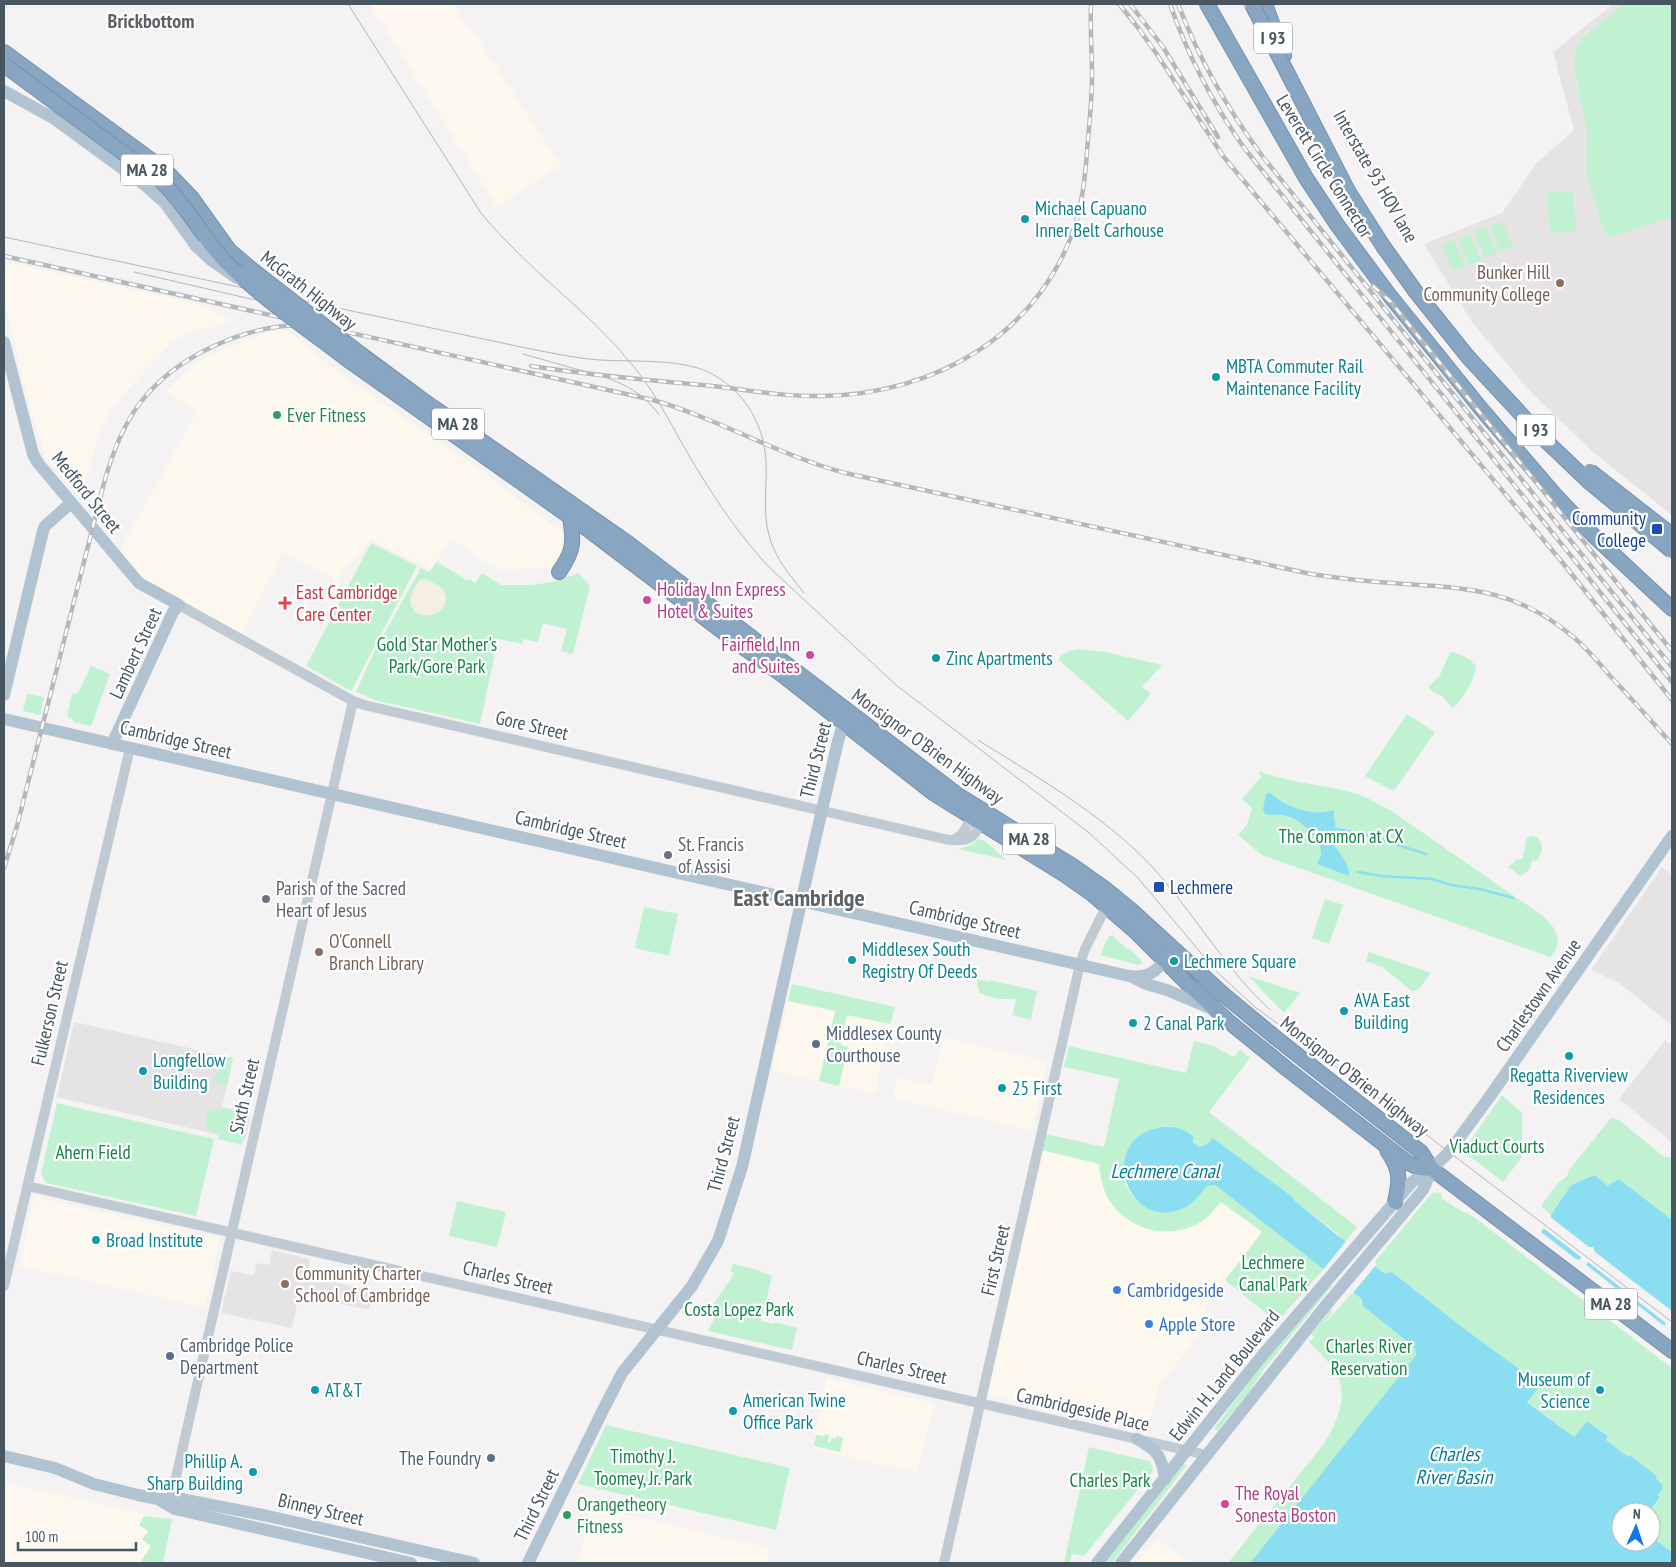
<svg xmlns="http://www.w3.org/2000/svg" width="1676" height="1567" viewBox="0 0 1676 1567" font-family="'PT Sans Narrow',sans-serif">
<rect width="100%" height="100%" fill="#f4f2f2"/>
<path fill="#fdf8ed" d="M370,4H452L466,26L474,33L562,167L556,171L553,170L497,207Z
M12,263L199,304L234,322L195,331L173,342L129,388L110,413L98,438L80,498L46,458L23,381L4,298V265L8,266Z
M286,330L342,375L486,474L512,495L579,544L560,561L548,568L500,570L482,560L452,539L430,569L371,539L336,581L283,553L241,634L144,579L119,552L197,412L166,391L187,370L210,355L249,339L273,331Z
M788,1001L835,1011L819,1081L772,1071Z
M847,1015L890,1024L875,1094L839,1086L848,1047L841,1045Z
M943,1037L1048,1061L1032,1131L892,1098L897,1077L932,1085Z
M1038,1149L1099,1164L1220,1201L1262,1232L1208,1302L1201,1336H1199L1159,1386L1149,1426L1079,1411L1078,1415L986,1395Z
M36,1197L220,1239L205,1308L19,1266L34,1198Z
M827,1378L934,1403L917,1473L814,1450L816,1430Z
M4,1482L159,1517L149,1563H4Z
M591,1506L770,1548L767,1563H578Z
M1157,1538L1189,1563H1137Z"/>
<path fill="#e5e3e4" d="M1613,4H1672V515L1594,453L1529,390L1472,322L1424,244L1502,213L1536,164L1574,130L1553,52Z
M1662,867L1672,875V1025L1619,983L1591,970Z
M74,1022L233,1058L222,1107L251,1114L245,1141L57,1097Z
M1665,1040L1672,1045V1142L1619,1099Z
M272,1250L310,1259L308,1276L373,1291L369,1310L299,1294L292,1328L221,1313L231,1271L254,1276L257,1263L269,1265Z"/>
<path fill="#c0f2d2" d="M1623,4H1672V217L1611,237L1605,234L1586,173L1587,132L1574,65L1577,46L1582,39Z
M1573,191L1576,231L1550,233L1547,193Z
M1502,221L1513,247L1500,252L1490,226Z
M1486,227L1497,253L1485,258L1474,232Z
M1470,234L1481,260L1469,265L1458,239Z
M1454,240L1465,266L1453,271L1442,245Z
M371,543L417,566L351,691L306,666Z
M437,562L468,581L469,579L475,583L482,573L501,585H531L553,582L579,573L590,586L573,654L561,651L567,629L543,623L538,642L523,639L522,644L498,639L480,724L375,700L356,692L374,652L421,568L429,572Z
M1078,649L1105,652L1162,665L1142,687L1151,694L1128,721L1059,660L1060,656L1069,651Z
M1450,652C1458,652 1473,660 1476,667C1476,677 1461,703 1452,708L1442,696L1430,690L1429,687L1440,675Z
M91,666L110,674L91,726L73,722V719L67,717L72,694L78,693Z
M27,694L44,697L40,715L23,711Z
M1407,714L1435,732L1394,791L1365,776Z
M1259,771C1288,783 1321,784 1351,792C1365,795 1377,804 1390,810L1543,916C1556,927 1565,943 1550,957L1262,855L1238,835L1247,825L1252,808L1242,799L1261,777Z
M1531,836L1537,837C1544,845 1543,854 1536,861L1532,860L1530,869L1521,876L1508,867L1516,860L1523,858L1526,839Z
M978,839L985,841L1007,860L958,849L971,845Z
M1325,899L1343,905L1329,944L1312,938Z
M644,907L678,914L669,956L635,948Z
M1109,936H1113L1127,949L1129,948L1141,960L1142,963L1139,965L1100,955Z
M1369,952L1431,973L1419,989L1412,991L1382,967L1366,961Z
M1248,976L1300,993L1284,1013Z
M977,979L989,982L990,980L1037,991L1031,1020L1012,1015L1016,1002L1015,999H997L980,993L978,988Z
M792,984L895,1007L890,1024L847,1015L841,1045L848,1047L839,1086L819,1081L835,1011L788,1001Z
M1194,1041L1213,1046L1234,1057L1240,1049L1250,1058L1209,1112L1357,1227L1345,1242L1339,1238L1338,1234L1294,1200V1198L1213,1138L1206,1145L1199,1147L1195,1144L1190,1134C1140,1103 1095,1178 1146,1207C1158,1214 1173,1214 1186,1207C1196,1202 1200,1193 1208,1186L1215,1185L1324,1269L1277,1322L1225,1280L1262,1232L1221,1202C1215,1208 1210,1216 1202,1221C1170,1242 1126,1230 1108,1198C1102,1187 1100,1176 1099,1164L1038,1149L1041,1133L1104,1147L1119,1079L1064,1067L1069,1046L1186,1073Z
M225,1056L233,1058L227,1086L218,1084L215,1078L220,1059Z
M1502,1095L1522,1113V1157L1503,1182L1463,1151Z
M57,1103L214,1139L196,1216L46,1183L41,1174Z
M222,1108L248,1114L242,1145L218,1139L220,1131L215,1133L209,1131L205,1124L207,1113L214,1109L221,1111Z
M1611,1118L1619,1120L1663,1156L1672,1158V1220L1619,1179L1607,1186L1598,1177L1594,1175L1571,1185L1551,1215L1541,1206L1558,1183L1567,1176L1569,1170Z
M1438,1192L1441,1193L1442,1198L1456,1208L1474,1217L1672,1368V1552L1651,1536V1512H1649L1660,1498L1658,1496L1663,1487L1661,1483L1656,1478L1657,1476L1630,1455L1628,1457L1606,1440L1609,1436L1587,1421L1574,1437L1527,1401L1540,1385L1462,1327L1392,1272L1385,1273L1373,1264L1432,1193Z
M457,1201L506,1212L497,1247L449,1236Z
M733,1264L754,1269L772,1276L761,1321L774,1324L775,1322L797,1328L792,1350L708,1331L715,1317L708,1312L732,1277L734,1273L730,1271Z
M1331,1284L1332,1286L1264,1369L1250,1391L1217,1431L1214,1429L1263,1362Z
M1353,1292L1363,1299V1306L1415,1348L1416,1355L1250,1563H1228L1323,1445C1337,1424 1350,1395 1335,1371C1328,1361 1318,1351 1309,1342L1314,1337L1311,1334L1332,1309V1313L1322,1326Z
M606,1425L790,1468L776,1530L578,1484Z
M825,1434L829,1435L828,1442H830L832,1437L835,1439L836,1436L842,1437L843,1439L840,1452L814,1446L816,1435L825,1436Z
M1089,1447L1149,1461L1153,1466L1152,1472L1084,1556L1072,1554L1070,1563H1064Z
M1183,1464L1187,1465L1112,1563H1104Z
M144,1516L172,1519L163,1563H145L141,1561L151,1546L142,1540L148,1531L139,1525Z"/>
<path fill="#f5efe3" d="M425,579C430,582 438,584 442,589C455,604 434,623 415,612C406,600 412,592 419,581Z"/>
<path fill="#8bdef1" d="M1270,793C1286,808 1314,817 1334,810C1333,818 1337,825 1335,834L1330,837C1335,850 1350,861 1349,876L1317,864C1318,861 1320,859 1321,856C1324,842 1302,821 1290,817C1282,814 1273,816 1265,814L1263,809L1266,794Z
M1162,1127C1174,1126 1184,1129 1193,1136V1142L1199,1147L1206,1145L1213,1138L1294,1198V1200L1384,1273L1392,1272L1462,1327L1541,1385L1527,1402L1574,1437L1587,1421L1608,1436L1606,1440L1628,1457L1630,1455L1657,1476L1656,1478L1662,1484L1663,1488L1658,1495L1660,1497L1649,1512H1621V1542H1651V1536L1672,1552V1563H1250L1416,1355L1415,1348L1363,1306L1362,1299L1215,1185L1208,1186C1200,1193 1196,1202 1186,1207C1128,1237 1093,1138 1162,1127Z
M1594,1175L1598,1177L1607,1186L1619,1179L1672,1220V1332L1580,1260L1576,1259L1541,1232L1551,1219V1215L1571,1185Z"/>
<path fill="#f4f2f2" d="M1549,1216L1589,1247H1593L1595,1252L1672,1311L1671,1331L1664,1326L1666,1323L1631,1296L1629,1298L1623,1293L1624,1290L1588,1262L1586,1265L1580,1260L1581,1257L1542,1227L1549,1219Z
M1347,1240L1377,1264L1352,1294L1322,1271Z"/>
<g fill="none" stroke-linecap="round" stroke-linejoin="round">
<path stroke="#8bdef1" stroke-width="2.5" d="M1336,829L1364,834L1426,854
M1358,872L1381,876L1432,879L1451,885L1480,889L1513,898"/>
<defs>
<path id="highway" d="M1207,4L1306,178L1338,226L1390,296L1482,410L1556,496L1596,538L1672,609
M1265,4L1284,56
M4,52L166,171L191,197L229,250L250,268
M358,352L420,398L628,543L958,795L1073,866L1104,888L1131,910L1224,995L1276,1038L1421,1152L1432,1169L1672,1351
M348,360L590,531L747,650L781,674L933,793L1065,875L1092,894L1137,933L1191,987L1228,1021L1287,1069L1408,1163L1419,1168L1432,1169
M559,572C574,551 574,542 570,517
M1387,1150C1401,1171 1400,1179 1395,1202"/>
</defs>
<use href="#highway" stroke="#7391ae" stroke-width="16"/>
<path stroke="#bfcad2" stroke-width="10" d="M179,605L353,701L364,705L949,840C966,841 973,840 981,824
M954,840L962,834L972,818
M27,1186L1207,1455
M4,1286L130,748
M171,1499L353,701
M944,1563L1080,964L1085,949L1109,901"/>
<path stroke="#b1c2d1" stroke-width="12" d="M4,91L53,118L146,186L165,203L196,246
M4,342L33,454L38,463L139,583L179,605L173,612L112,744
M4,695L43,531L45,526L71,503
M4,719L1129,976C1151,979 1158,969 1170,954
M1134,978L1146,984L1167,990L1212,1009
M1137,1439C1157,1450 1162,1456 1165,1479
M4,1456L55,1468L94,1484L138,1495L158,1499H181L268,1516L474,1563
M158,1499L175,1509L411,1563
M528,1563L603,1410L622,1373L692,1286L718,1241L742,1167L813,849L838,741L846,715
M1097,1563L1261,1357L1412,1182L1432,1169L1449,1152L1488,1099L1672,836
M1121,1563L1327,1304L1423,1190L1432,1169"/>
<use href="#highway" stroke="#88a6c2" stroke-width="14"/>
<path stroke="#b4b7bc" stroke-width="1" d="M348,4L481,213C527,270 589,310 634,367C658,396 674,431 694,464C717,502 741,538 772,570L896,685L1088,832L1138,878L1216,971L1255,1007L1369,1091L1672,1322
M4,237L521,347C547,352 573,358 600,360C632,362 667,359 698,368C739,382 765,421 766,463C767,486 763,509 768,531C773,556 789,574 804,593
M134,272L251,299L328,312
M523,354C541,359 558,364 576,369C608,377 639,386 659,415
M978,740C1040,779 1114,821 1162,878C1199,922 1228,971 1270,1010"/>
<defs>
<path id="rail" d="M1119,4L1139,29L1156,53L1223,156L1562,562L1672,700
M1130,4L1163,47L1218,137
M1170,4C1188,56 1213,104 1245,149L1672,682
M1178,4C1199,59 1228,110 1263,157L1672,667
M1245,4L1355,206L1425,306L1510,406L1564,460L1593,487L1620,509L1672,545
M4,256L653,400C719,419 778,455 845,473L1311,574C1342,579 1374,582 1405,584C1471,588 1519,591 1572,636C1587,648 1599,663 1611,677C1632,699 1652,722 1672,744
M1373,286L1391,302L1406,321L1672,651
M531,366C588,375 646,380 703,385C743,389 781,397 821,396C936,395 1043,333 1077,219C1084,193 1086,166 1088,139C1090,118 1092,97 1092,76C1092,52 1090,28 1091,4
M1595,479L1672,535
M4,868L17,826L104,483C112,454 122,427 140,403C176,356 243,326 301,325"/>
</defs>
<use href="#rail" stroke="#b4b7bc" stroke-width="4.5"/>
<use href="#rail" stroke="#fff" stroke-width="2.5" stroke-dasharray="8" stroke-linecap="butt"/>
<defs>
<path id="highway-bridge" d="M1252,4L1348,191L1383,246L1416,292L1468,357L1544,439L1587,480L1672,551
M4,65L160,180C186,204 201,236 225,261C260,297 308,329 348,360
M250,268L358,352
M1590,471L1672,535"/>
</defs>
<use href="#highway-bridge" stroke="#7391ae" stroke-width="16" stroke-linecap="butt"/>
<path stroke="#b1c2d1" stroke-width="12" d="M196,246L211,260L237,278"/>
<use href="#highway-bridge" stroke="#88a6c2" stroke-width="14"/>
</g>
<g fill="#0f9aa8" stroke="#fff" stroke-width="2">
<circle cx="1025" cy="219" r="5"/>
<circle cx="1216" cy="377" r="5"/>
<circle cx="936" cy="658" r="5"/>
<circle cx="852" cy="960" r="5"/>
<circle cx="1174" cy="961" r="5"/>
<circle cx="1344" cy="1011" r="5"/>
<circle cx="1133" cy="1023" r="5"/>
<circle cx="1569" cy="1056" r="5"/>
<circle cx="143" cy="1071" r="5"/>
<circle cx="1002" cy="1088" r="5"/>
<circle cx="96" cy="1240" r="5"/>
<circle cx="315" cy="1390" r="5"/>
<circle cx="1600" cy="1390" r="5"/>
<circle cx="733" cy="1411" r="5"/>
<circle cx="253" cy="1472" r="5"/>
</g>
<g fill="#8d6e63" stroke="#fff" stroke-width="2">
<circle cx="1560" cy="283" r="5"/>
<circle cx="319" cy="952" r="5"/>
<circle cx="285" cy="1284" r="5"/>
</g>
<g fill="#2e9e5b" stroke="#fff" stroke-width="2">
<circle cx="277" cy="415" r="5"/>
<circle cx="567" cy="1515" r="5"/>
</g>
<g fill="#1a4fb4" stroke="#fff" stroke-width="2">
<rect x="1651" y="523" width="12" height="12" rx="2.5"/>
<rect x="1153" y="881" width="12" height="12" rx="2.5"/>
</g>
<g fill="#d1479c" stroke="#fff" stroke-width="2">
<circle cx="647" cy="600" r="5"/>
<circle cx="810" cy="655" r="5"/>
<circle cx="1225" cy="1504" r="5"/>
</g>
<path fill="#e0444e" stroke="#fff" stroke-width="2" d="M282.5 595.5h5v5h5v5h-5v5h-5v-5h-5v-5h5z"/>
<g fill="#6b7280" stroke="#fff" stroke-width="2">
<circle cx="668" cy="855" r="5"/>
<circle cx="266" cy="899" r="5"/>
</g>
<g fill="#5c6f8a" stroke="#fff" stroke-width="2">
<circle cx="816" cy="1044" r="5"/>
<circle cx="170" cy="1356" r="5"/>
<circle cx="491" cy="1458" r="5"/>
</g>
<g fill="#3f7fe0" stroke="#fff" stroke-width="2">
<circle cx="1117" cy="1290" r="5"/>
<circle cx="1149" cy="1324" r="5"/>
</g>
<g text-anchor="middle" stroke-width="4.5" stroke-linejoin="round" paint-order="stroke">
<g fill="#fff" stroke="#7f8990" stroke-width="1">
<rect x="1254" y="22.5" width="38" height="31" rx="4"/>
<rect x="121" y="154.5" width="52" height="31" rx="4"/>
<rect x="432" y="408.5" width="52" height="31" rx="4"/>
<rect x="1517" y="414.5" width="38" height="31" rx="4"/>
<rect x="1003" y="823.5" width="52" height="31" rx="4"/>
<rect x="1585" y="1288.5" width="52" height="31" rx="4"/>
</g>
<g font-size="18" font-weight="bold" fill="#485661">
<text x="1273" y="44">I 93</text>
<text x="147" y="176">MA 28</text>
<text x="458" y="430">MA 28</text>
<text x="1536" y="436">I 93</text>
<text x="1029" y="845">MA 28</text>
<text x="1611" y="1310">MA 28</text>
</g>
<g font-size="19" fill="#485661" stroke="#fff">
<text transform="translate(1325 166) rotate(58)" y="7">Leverett Circle Connector</text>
<text transform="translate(1376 176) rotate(60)" y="7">Interstate 93 HOV lane</text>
<text transform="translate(309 290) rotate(38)" y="7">McGrath Highway</text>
<text transform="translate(87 492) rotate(51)" y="7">Medford Street</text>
<text transform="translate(135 653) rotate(-65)" y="7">Lambert Street</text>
<text transform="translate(532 725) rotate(13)" y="7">Gore Street</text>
<text transform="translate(176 739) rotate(13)" y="7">Cambridge Street</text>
<text transform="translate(928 746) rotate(36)" y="7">Monsignor O'Brien Highway</text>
<text transform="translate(815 760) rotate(-76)" y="7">Third Street</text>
<text transform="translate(571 829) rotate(13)" y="7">Cambridge Street</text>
<text transform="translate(965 919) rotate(13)" y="7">Cambridge Street</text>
<text transform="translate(1538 995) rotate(-55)" y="7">Charlestown Avenue</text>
<text transform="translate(49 1013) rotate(-77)" y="7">Fulkerson Street</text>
<text transform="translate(1355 1076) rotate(38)" y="7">Monsignor O'Brien Highway</text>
<text transform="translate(244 1096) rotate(-77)" y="7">Sixth Street</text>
<text transform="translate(723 1154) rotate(-75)" y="7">Third Street</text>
<text transform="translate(995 1260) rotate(-77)" y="7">First Street</text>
<text transform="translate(508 1277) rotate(13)" y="7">Charles Street</text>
<text transform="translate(902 1367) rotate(13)" y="7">Charles Street</text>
<text transform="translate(1224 1375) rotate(-51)" y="7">Edwin H. Land Boulevard</text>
<text transform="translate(1083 1409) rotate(13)" y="7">Cambridgeside Place</text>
<text transform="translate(536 1505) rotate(-64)" y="7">Third Street</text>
<text transform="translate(321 1509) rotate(13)" y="7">Binney Street</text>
</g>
<g font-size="19" fill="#0d838f" stroke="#fff" text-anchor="start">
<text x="1035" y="215">Michael Capuano<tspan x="1035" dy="22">Inner Belt Carhouse</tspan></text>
<text x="1226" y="373">MBTA Commuter Rail<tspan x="1226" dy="22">Maintenance Facility</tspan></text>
<text x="946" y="665">Zinc Apartments</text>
<text x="862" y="956">Middlesex South<tspan x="862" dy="22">Registry Of Deeds</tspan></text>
<text x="1184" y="968">Lechmere Square</text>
<text x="1354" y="1007">AVA East<tspan x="1354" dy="22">Building</tspan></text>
<text x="1143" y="1030">2 Canal Park</text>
<text x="153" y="1067">Longfellow<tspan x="153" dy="22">Building</tspan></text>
<text x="1569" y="1082" text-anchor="middle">Regatta Riverview<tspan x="1569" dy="22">Residences</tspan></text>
<text x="1012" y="1095">25 First</text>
<text x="106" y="1247">Broad Institute</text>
<text x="1590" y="1386" text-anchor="end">Museum of<tspan x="1590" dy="22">Science</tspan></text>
<text x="325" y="1397">AT&amp;T</text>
<text x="743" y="1407">American Twine<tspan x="743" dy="22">Office Park</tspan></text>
<text x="243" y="1468" text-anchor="end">Phillip A.<tspan x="243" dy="22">Sharp Building</tspan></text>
</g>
<g font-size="19" fill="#785e54" stroke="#fff" text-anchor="start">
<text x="1550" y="279" text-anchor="end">Bunker Hill<tspan x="1550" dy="22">Community College</tspan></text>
<text x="329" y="948">O'Connell<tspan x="329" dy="22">Branch Library</tspan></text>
<text x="295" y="1280">Community Charter<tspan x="295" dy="22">School of Cambridge</tspan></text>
</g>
<g font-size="19" fill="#27864d" stroke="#fff" text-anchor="start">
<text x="287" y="422">Ever Fitness</text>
<text x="577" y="1511">Orangetheory<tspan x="577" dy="22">Fitness</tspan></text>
</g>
<g font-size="19" fill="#164399" stroke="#fff" text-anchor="end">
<text x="1646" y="525">Community<tspan x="1646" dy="22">College</tspan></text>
<text x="1170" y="894" text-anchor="start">Lechmere</text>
</g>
<g font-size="19" fill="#b23c85" stroke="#fff" text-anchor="start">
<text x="657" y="596">Holiday Inn Express<tspan x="657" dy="22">Hotel &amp; Suites</tspan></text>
<text x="800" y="651" text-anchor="end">Fairfield Inn<tspan x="800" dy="22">and Suites</tspan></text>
<text x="1235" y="1500">The Royal<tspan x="1235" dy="22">Sonesta Boston</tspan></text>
</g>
<g font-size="19" fill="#be3a42" stroke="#fff" text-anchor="start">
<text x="296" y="599">East Cambridge<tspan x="296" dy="22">Care Center</tspan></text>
</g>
<g font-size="19" fill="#138348" stroke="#fff">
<text x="437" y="651">Gold Star Mother's<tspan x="437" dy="22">Park/Gore Park</tspan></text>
<text x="1341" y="843">The Common at CX</text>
<text x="1497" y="1153">Viaduct Courts</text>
<text x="93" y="1159">Ahern Field</text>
<text x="1273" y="1269">Lechmere<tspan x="1273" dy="22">Canal Park</tspan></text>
<text x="739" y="1316">Costa Lopez Park</text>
<text x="1369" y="1353">Charles River<tspan x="1369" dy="22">Reservation</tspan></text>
<text x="643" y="1463">Timothy J.<tspan x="643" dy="22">Toomey, Jr. Park</tspan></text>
<text x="1110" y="1487">Charles Park</text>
</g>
<g font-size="19" fill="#5b616d" stroke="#fff" text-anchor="start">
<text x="678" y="851">St. Francis<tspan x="678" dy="22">of Assisi</tspan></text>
<text x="276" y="895">Parish of the Sacred<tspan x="276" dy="22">Heart of Jesus</tspan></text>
</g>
<g font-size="19" fill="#4e5e75" stroke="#fff" text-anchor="start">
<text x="826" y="1040">Middlesex County<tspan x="826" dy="22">Courthouse</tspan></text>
<text x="180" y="1352">Cambridge Police<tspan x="180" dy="22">Department</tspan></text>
<text x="481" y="1465" text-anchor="end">The Foundry</text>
</g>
<g font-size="19" fill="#366cbe" stroke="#fff" text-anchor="start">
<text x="1127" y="1297">Cambridgeside</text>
<text x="1159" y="1331">Apple Store</text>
</g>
<g font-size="20" font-weight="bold" fill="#5e6267" stroke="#fff">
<text x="151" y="28">Brickbottom</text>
</g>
<g font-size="20" font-style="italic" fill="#077b96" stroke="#fff">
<text x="1165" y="1178">Lechmere Canal</text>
<text x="1454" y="1461">Charles<tspan x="1454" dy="23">River Basin</tspan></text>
</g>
<g font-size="24" font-weight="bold" fill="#5e6267" stroke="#fff">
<text x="799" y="906">East Cambridge</text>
</g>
</g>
<rect width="1676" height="1567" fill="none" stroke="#485661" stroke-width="10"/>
<g transform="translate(1636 1527) rotate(3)"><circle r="24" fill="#ffffff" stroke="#b6bbc0"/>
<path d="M0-4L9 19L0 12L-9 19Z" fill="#1177ef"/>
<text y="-8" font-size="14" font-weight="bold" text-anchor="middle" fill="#485661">N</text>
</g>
<path d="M18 1542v8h118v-8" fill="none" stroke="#485661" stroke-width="2.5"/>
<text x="25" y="1542" font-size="15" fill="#485661" stroke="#ffffff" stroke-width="4" paint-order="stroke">100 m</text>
</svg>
